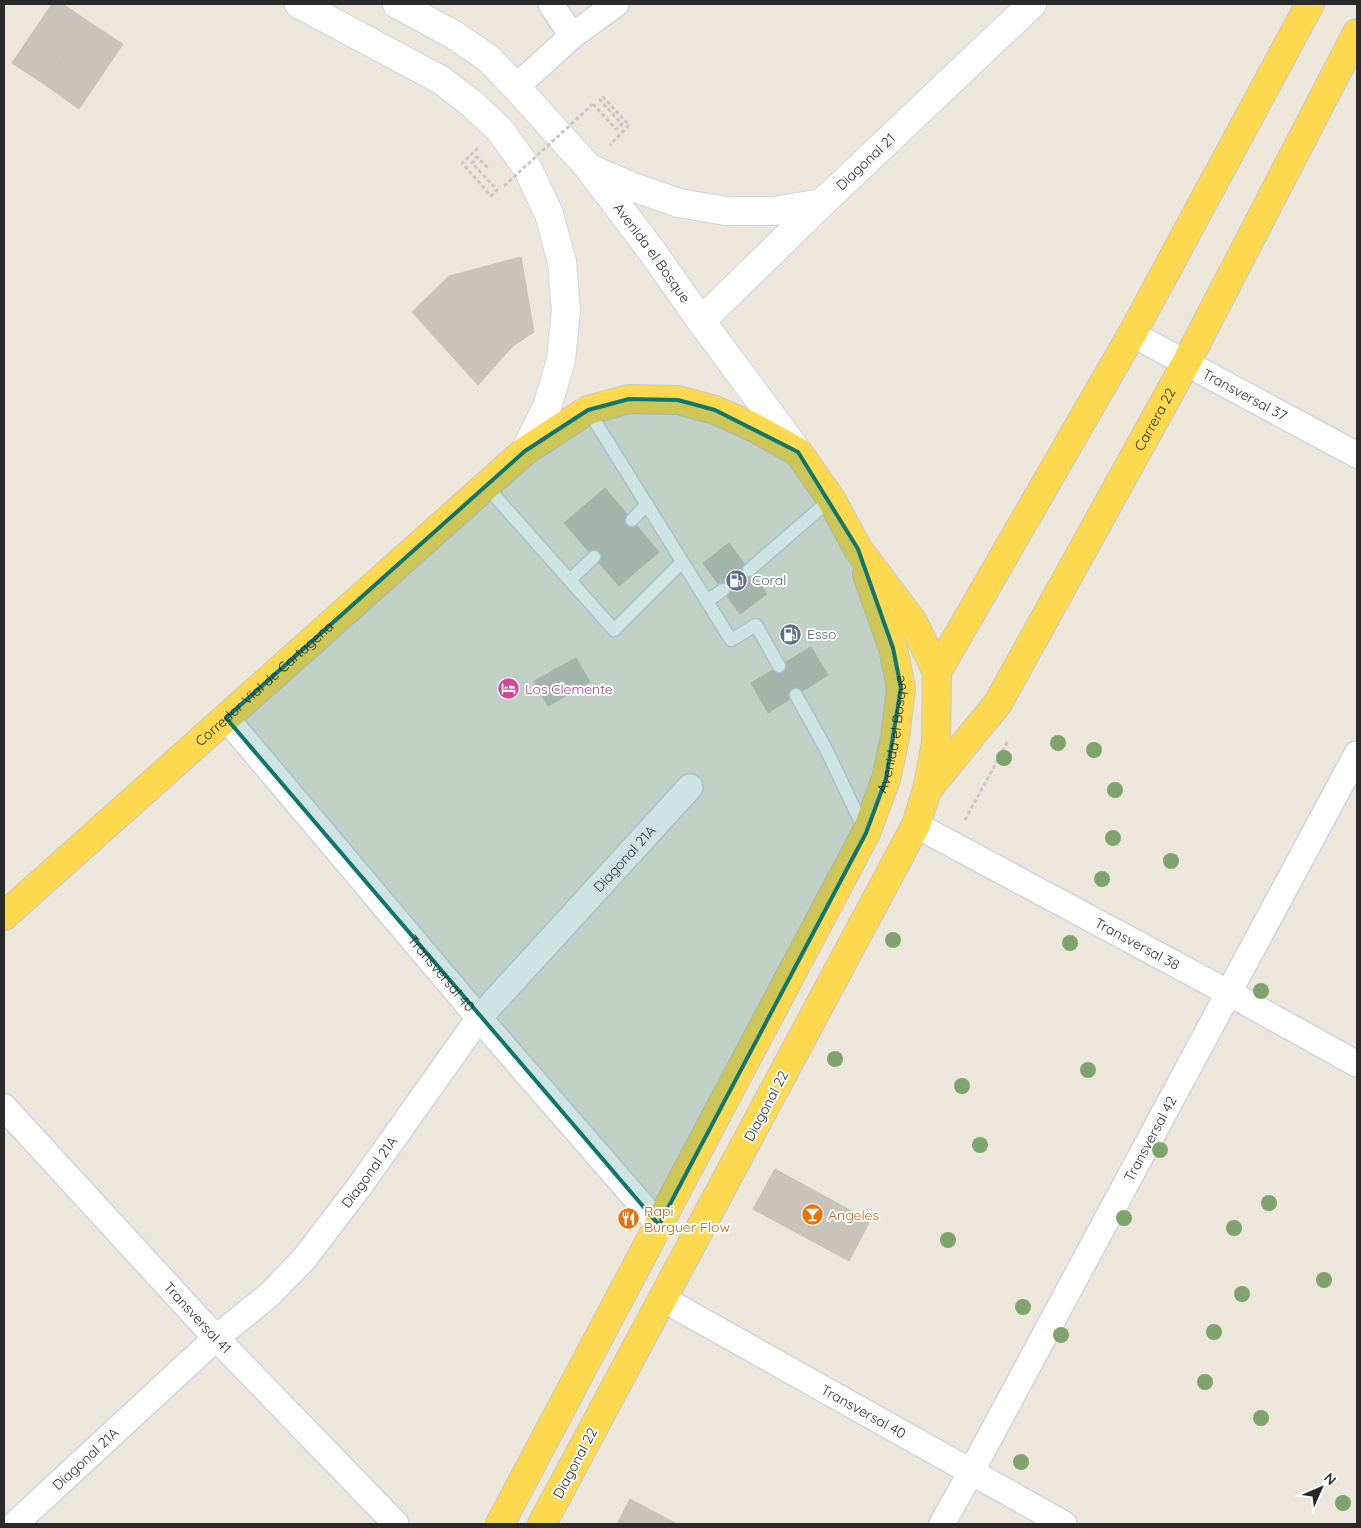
<svg xmlns="http://www.w3.org/2000/svg" width="1361" height="1528" viewBox="0 0 1361 1528" font-family="Quicksand,sans-serif">
<rect width="100%" height="100%" fill="#ede6da"/>
<path fill="#c8c4b9" stroke="#c9c2b4" d="M52,4H63L89,22L44,84L12,63Z
M89,22L123,44L79,109L44,84Z
M521,257L534,332L513,346L449,276Z
M449,276L513,346L478,385L412,312Z
M605,488L659,552L619,586L564,523Z
M729,543L767,594L740,614L703,563Z
M811,647L828,675L768,713L751,683Z
M576,658L590,682L548,706L534,681Z
M775,1169L870,1221L849,1261L753,1209Z
M630,1499L677,1524H617Z"/>
<g fill="none" stroke-linecap="round" stroke-linejoin="round">
<defs>
<path id="service" d="M588,410L731,640L756,625L779,666
M485,485L614,630L682,562
M632,520L647,504
M749,570L831,499
M570,580L594,557
M707,601L723,590
M796,695L826,749L865,831"/>
<g id="minor">
<path d="M551,4L572,36"/>
<path d="M516,87L572,36L616,4"/>
<path id="s1" d="M1132,334L1357,455"/>
<path id="s2" d="M226,718L479,1018L659,1225"/>
<path id="s3" d="M916,825L1229,993L1357,1064"/>
<path id="s4" d="M4,1107L216,1338L396,1524"/>
<path id="s5" d="M663,1299L1064,1524"/>
<path id="s6" d="M15,1524L216,1338L269,1295L304,1259L359,1187L479,1018L690,787"/>
<path id="s7" d="M942,1524L971,1472L1357,754"/>
</g>
<g id="tertiary">
<path d="M589,168L633,187L679,203L726,211H774L822,203"/>
<path id="s8" d="M701,321L822,203L1032,4"/>
</g>
<g id="secondary">
<path d="M299,4L441,80L471,103L499,129L528,169L549,214L562,262L566,311L561,360L547,407L525,451"/>
<path id="s9" d="M397,4L454,35L488,58L516,87L589,168L651,250L701,321L798,452"/>
</g>
<g id="primary">
<path d="M937,672L1132,334L1310,4"/>
<path id="s10" d="M928,789L998,703L1186,363L1357,33"/>
<path id="s11" d="M4,916L525,451L588,410L629,399L678,400L715,410L753,427L798,452L831,499L858,549L913,622L937,672L936,743L927,790L916,825L542,1524"/>
<path id="s12" d="M500,1524L866,833L886,779L895,738L901,688L893,648L867,574"/>
</g>
</defs>
<use href="#service" stroke="#d0d3e4" stroke-width="15"/>
<use href="#minor" stroke="#d0d3e4" stroke-width="28"/>
<use href="#tertiary" stroke="#d0d3e4" stroke-width="30"/>
<use href="#secondary" stroke="#d0d3e4" stroke-width="30"/>
<use href="#primary" stroke="#c8c8c8" stroke-width="30"/>
<path stroke="#c8c8c8" stroke-width="3" stroke-dasharray="4 2.5" stroke-linecap="butt" d="M593,104L616,129L622,124L600,100L603,97L629,125L610,145
M478,148L462,163L491,196L497,190L472,163L477,157L488,168
M965,820L1008,741"/>
<use href="#service" stroke="#fff" stroke-width="12"/>
<use href="#minor" stroke="#fff" stroke-width="25"/>
<use href="#tertiary" stroke="#fff" stroke-width="28"/>
<use href="#secondary" stroke="#fff" stroke-width="28"/>
<use href="#primary" stroke="#fdd950" stroke-width="28"/>
<path stroke="#c8c8c8" stroke-width="3" stroke-dasharray="4 2.5" stroke-linecap="butt" d="M504,186L593,104"/>
</g>
<g fill="#7ea36d">
<circle cx="1058" cy="743" r="8"/>
<circle cx="1094" cy="750" r="8"/>
<circle cx="1004" cy="758" r="8"/>
<circle cx="1115" cy="790" r="8"/>
<circle cx="1113" cy="838" r="8"/>
<circle cx="1171" cy="861" r="8"/>
<circle cx="1102" cy="879" r="8"/>
<circle cx="893" cy="940" r="8"/>
<circle cx="1070" cy="943" r="8"/>
<circle cx="1261" cy="991" r="8"/>
<circle cx="835" cy="1059" r="8"/>
<circle cx="1088" cy="1070" r="8"/>
<circle cx="962" cy="1086" r="8"/>
<circle cx="980" cy="1145" r="8"/>
<circle cx="1160" cy="1150" r="8"/>
<circle cx="1269" cy="1203" r="8"/>
<circle cx="1124" cy="1218" r="8"/>
<circle cx="1234" cy="1228" r="8"/>
<circle cx="948" cy="1240" r="8"/>
<circle cx="1324" cy="1280" r="8"/>
<circle cx="1242" cy="1294" r="8"/>
<circle cx="1023" cy="1307" r="8"/>
<circle cx="1214" cy="1332" r="8"/>
<circle cx="1061" cy="1335" r="8"/>
<circle cx="1205" cy="1382" r="8"/>
<circle cx="1261" cy="1418" r="8"/>
<circle cx="1021" cy="1462" r="8"/>
<circle cx="1343" cy="1503" r="8"/>
</g>
<path fill="#0f766e" fill-opacity="0.2" stroke="#0f766e" stroke-width="4" stroke-linejoin="round" d="M629,399L678,400L715,410L798,452L858,549L893,648L901,688L886,779L866,833L659,1225L226,718L525,451L588,410Z"/>
<defs>
<symbol id="fuel-disc" viewBox="-11 -11 22 22"><circle r="9.5" fill="#5c6f8a" stroke="#fff"/><path d="M-5.5-6h7V0h2V4h1.3V-2.5L3-4.5l.8-.8L6-3V5H2.5V1h-1V6h-7ZM-4.2-4.7v3.2H.2V-4.7Z" fill="#fff"/></symbol>
<symbol id="hotel-disc" viewBox="-11 -11 22 22"><circle r="9.5" fill="#d1479c" stroke="#fff"/><path d="M-6-4.5h1.5V1H6V5H4.5V3h-9V5H-6ZM-4 0a1.8 1.8 0 1 1 3.6 0ZM.5 0V-2.5h3Q6-2.5 6 0Z" fill="#fff"/></symbol>
<symbol id="bar-disc" viewBox="-11 -11 22 22"><circle r="9.5" fill="#e8710a" stroke="#fff"/><path d="M-6-5H6L.8 .8V4.5H3.5V6h-7V4.5H-.8V.8Z" fill="#fff"/></symbol>
<symbol id="restaurant-disc" viewBox="-11 -11 22 22"><circle r="9.5" fill="#e8710a" stroke="#fff"/><path d="M-5-6h1v4h1v-4h1v4h1v-4h1v5L-1.5 .5V6h-2V.5L-5-1ZM5-6V6H3V1.5H1.5Q1.5-4 5-6Z" fill="#fff"/></symbol>
</defs>
<g fill-rule="evenodd">
<use href="#fuel-disc" x="724" y="568" width="25" height="25"/>
<use href="#fuel-disc" x="778" y="622" width="25" height="25"/>
<use href="#hotel-disc" x="496" y="676" width="25" height="25"/>
<use href="#bar-disc" x="800" y="1202" width="25" height="25"/>
<use href="#restaurant-disc" x="616" y="1206" width="25" height="25"/>
</g>
<g text-anchor="middle" stroke-width="4" stroke-linejoin="round" paint-order="stroke">
<g font-size="14" fill="#2a2a2a" stroke="#fff">
<text dy="5" stroke="none"><textPath href="#s8" startOffset="229">Diagonal 21</textPath></text>
<text dy="5" stroke="none"><textPath href="#s9" startOffset="361">Avenida el Bosque</textPath></text>
<text dy="5" stroke="none"><textPath href="#s1" startOffset="128">Transversal 37</textPath></text>
<text dy="5" stroke="none"><textPath href="#s10" startOffset="435">Carrera 22</textPath></text>
<text dy="5" stroke="none"><textPath href="#s11" startOffset="349">Corredor Vial de Cartagena</textPath></text>
<text dy="5" stroke="none"><textPath href="#s12" startOffset="885">Avenida el Bosque</textPath></text>
<text dy="5" stroke="none"><textPath href="#s6" startOffset="906">Diagonal 21A</textPath></text>
<text dy="5" stroke="none"><textPath href="#s3" startOffset="251">Transversal 38</textPath></text>
<text dy="5" stroke="none"><textPath href="#s2" startOffset="334">Transversal 40</textPath></text>
<text transform="translate(766 1106) rotate(-62)" y="5">Diagonal 22</text>
<text dy="5" stroke="none"><textPath href="#s7" startOffset="438">Transversal 42</textPath></text>
<text dy="5" stroke="none"><textPath href="#s6" startOffset="501">Diagonal 21A</textPath></text>
<text dy="5" stroke="none"><textPath href="#s4" startOffset="286">Transversal 41</textPath></text>
<text dy="5" stroke="none"><textPath href="#s5" startOffset="230">Transversal 40</textPath></text>
<text dy="5" stroke="none"><textPath href="#s6" startOffset="96">Diagonal 21A</textPath></text>
<text transform="translate(575 1463) rotate(-62)" y="5">Diagonal 22</text>
</g>
<g font-size="14" fill="#4e5e75" stroke="#fff" text-anchor="start">
<text x="752" y="585">Coral</text>
<text x="807" y="639">Esso</text>
</g>
<g font-size="14" fill="#b23c85" stroke="#fff" text-anchor="start">
<text x="525" y="694">Los Clemente</text>
</g>
<g font-size="14" fill="#c56008" stroke="#fff" text-anchor="start">
<text x="644" y="1216">Rapi<tspan x="644" dy="16">Burguer Flow</tspan></text>
<text x="828" y="1220">Angeles</text>
</g>
</g>
<rect width="1361" height="1528" fill="none" stroke="#2a2a2a" stroke-width="10"/>
<g transform="translate(1321 1488) rotate(45)" stroke="#ffffff" stroke-width="4" paint-order="stroke">
<path d="M0-4L9 19L0 12L-9 19Z" fill="#2a2a2a"/>
<text y="-8" font-size="14" font-weight="bold" text-anchor="middle" fill="#2a2a2a">N</text>
</g>
</svg>
